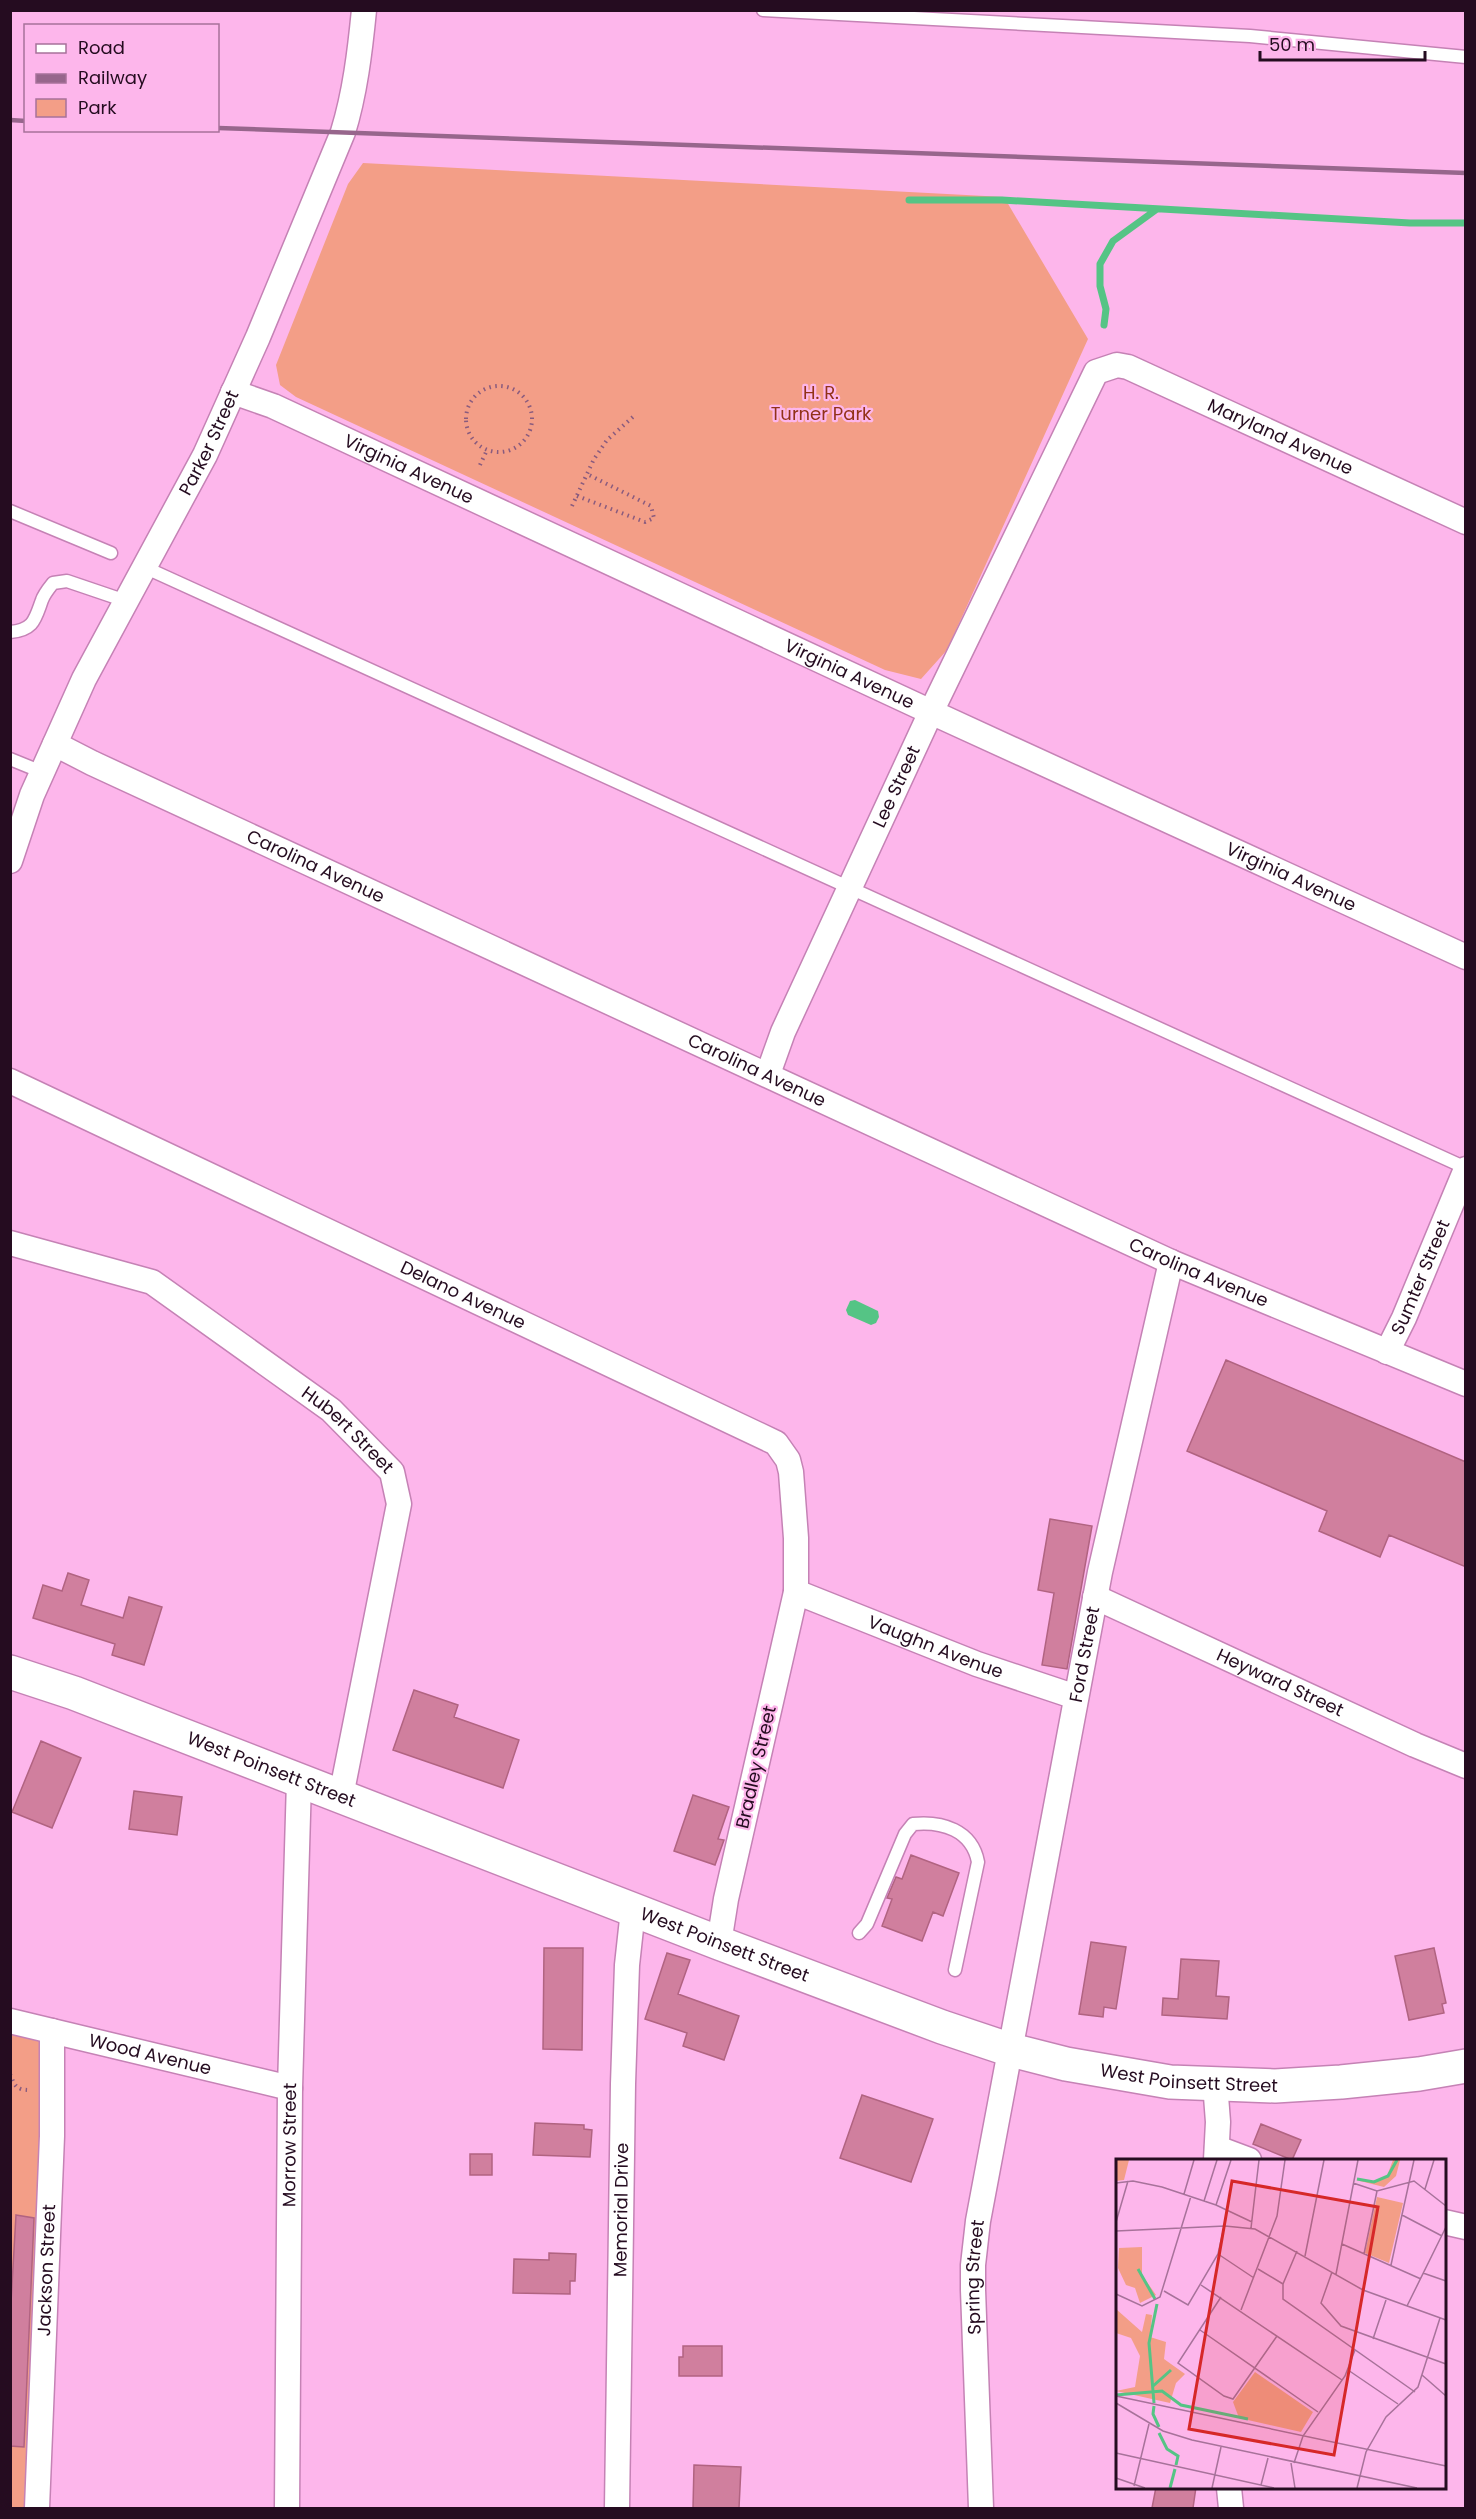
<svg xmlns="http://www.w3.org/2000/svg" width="1476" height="2519" viewBox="0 0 1476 2519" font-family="Poppins,sans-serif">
<rect width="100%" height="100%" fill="#fdb6eb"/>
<path fill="#f39e87" d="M363,163L1004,197L1088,339L947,650L921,679L885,670L296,397L280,385L276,365L348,184Z
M11,2031L44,2038L28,2508H11Z"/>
<path fill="#55c485" d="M855,1300L878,1311L879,1317L876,1323L871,1325L848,1315L846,1310L850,1301Z"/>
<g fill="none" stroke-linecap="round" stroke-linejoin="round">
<path stroke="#55c485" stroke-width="7" d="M909,200H1002L1410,223H1466
M1104,325L1106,309L1100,286V264L1113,241L1157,209"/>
</g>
<path fill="#d07f9e" stroke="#b16381" stroke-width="1.5" d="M1226,1360L1466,1462V1567L1389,1535L1380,1557L1319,1531L1327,1511L1187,1451Z
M1050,1519L1092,1526L1067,1669L1042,1665L1054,1593L1038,1590Z
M68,1573L89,1580L81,1605L123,1618L129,1597L162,1607L144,1665L112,1655L115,1644L33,1618L43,1585L62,1591Z
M414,1690L458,1705L454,1717L519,1740L503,1788L393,1750Z
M41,1741L81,1758L52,1828L12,1812Z
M134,1791L182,1797L177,1835L129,1829Z
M693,1795L729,1807L718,1839L724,1840L715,1865L674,1851Z
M911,1855L959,1873L943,1916L933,1912L922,1941L882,1926L892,1899L887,1898L896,1877L902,1879Z
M1091,1942L1126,1947L1116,2009L1104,2007L1103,2017L1079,2014Z
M544,1948H583L582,2050L543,2049Z
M1434,1948L1446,2003L1442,2004L1444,2013L1409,2020L1395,1956Z
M667,1953L690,1960L678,1994L739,2016L724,2060L683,2046L687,2033L645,2019Z
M1181,1959L1219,1961L1216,1996L1229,1997L1227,2019L1162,2015L1163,1998L1178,1999Z
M862,2095L933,2119L911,2182L840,2158Z
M535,2123L584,2125V2129L592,2130L590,2157L533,2155Z
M1261,2124L1301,2140L1292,2160L1253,2144Z
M470,2154H492V2175H470Z
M16,2215L34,2218L24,2447L10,2446V2320Z
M549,2253L576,2254L575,2281H570V2294L513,2293L514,2259L549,2260Z
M683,2346H722V2376H679V2357H683Z
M694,2465L741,2467L739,2508H693Z
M1156,2487H1196L1193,2508H1152Z"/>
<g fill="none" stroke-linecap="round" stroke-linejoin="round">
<defs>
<path id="lane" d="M763,10L1250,36L1466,57
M10,511L111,553
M144,567L1466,1168
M10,632C34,630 35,619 42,600C44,594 49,588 53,583L67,581L126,601
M10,759L42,772
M859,1933L867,1924L905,1834L913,1824C942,1821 972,1830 978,1862L955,1970"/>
<g id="street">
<path id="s1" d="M233,392L273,406L931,712L1466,957"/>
<path id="s2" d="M55,744L92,763L1171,1262L1466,1384"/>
<path id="s3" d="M10,861L32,795L84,679L205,455L258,337L343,132C355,93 360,51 364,10"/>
<path id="s4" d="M768,1074L783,1032L931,712L1096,372L1117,365L1128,367L1466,522"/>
<path id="s5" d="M10,1081L776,1443L788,1460L791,1472L796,1538V1592L726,1899L719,1943"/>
<path id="s6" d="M10,1243L152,1282L331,1410L392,1472L399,1504L341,1796"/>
<path id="s7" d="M1387,1352L1404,1318L1466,1169"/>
<path id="s8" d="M796,1592L977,1664L1076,1697"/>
<path id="s9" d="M1095,1597L1415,1745L1466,1766"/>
<path id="s10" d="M10,2021L290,2088"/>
<path d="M1215,2083L1218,2122L1216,2160"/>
<path d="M1217,2148L1249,2160"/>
<path d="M1444,2222L1466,2227"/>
<path d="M1229,2488L1231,2508"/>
<path id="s11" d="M37,2508L52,2136V2031"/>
<path id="s12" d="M287,2508L290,2088L299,1781"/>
<path id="s13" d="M617,2508L623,2084L627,1965L633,1910"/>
<path id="s14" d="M981,2508L973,2290V2265L978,2221L1100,1572L1171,1262"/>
</g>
<g id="secondary">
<path id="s15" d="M10,1672L74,1693L719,1943L942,2027L1011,2050L1066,2064L1170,2082L1275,2086L1341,2082L1419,2074L1466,2066"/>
</g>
</defs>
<use href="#lane" stroke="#c582b5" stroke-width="15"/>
<use href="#street" stroke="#c582b5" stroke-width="27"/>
<use href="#secondary" stroke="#c582b5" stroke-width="36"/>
<path stroke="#895b7e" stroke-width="4" stroke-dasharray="1.5 4.5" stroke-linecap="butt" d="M466 419a33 33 0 1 1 66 0a33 33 0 1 1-66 0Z
M480,465L487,450
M577,496L645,522L654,518L651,506L587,474
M572,506L594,459L607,440L634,416
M10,2074C15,2086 16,2090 30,2090"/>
<use href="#lane" stroke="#fff" stroke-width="12"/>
<use href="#street" stroke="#fff" stroke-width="24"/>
<use href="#secondary" stroke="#fff" stroke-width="33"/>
<path stroke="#97668c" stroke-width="4.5" d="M10,120L26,121
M218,128L1466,173"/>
</g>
<g text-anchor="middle" stroke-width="4.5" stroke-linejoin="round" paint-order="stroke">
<g font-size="18" fill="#913217" stroke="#fdb6eb">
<text x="821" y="399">H. R.<tspan x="821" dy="21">Turner Park</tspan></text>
</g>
<g font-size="18" fill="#250c20" stroke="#fdb6eb">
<text dy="6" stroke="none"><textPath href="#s4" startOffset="976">Maryland Avenue</textPath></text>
<text dy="6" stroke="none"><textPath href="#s3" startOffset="464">Parker Street</textPath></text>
<text dy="6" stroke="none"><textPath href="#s1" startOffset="192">Virginia Avenue</textPath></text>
<text dy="6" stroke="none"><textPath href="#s1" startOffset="678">Virginia Avenue</textPath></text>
<text dy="6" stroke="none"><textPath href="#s4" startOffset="315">Lee Street</textPath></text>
<text dy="6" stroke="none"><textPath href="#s2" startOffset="288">Carolina Avenue</textPath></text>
<text dy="6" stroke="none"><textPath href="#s1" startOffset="1164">Virginia Avenue</textPath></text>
<text dy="6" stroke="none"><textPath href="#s2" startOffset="774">Carolina Avenue</textPath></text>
<text dy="6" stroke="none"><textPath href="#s2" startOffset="1260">Carolina Avenue</textPath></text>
<text dy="6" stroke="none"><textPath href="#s7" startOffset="82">Sumter Street</textPath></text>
<text dy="6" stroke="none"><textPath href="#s5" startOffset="501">Delano Avenue</textPath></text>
<text dy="6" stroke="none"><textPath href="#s6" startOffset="393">Hubert Street</textPath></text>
<text dy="6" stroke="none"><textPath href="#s8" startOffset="150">Vaughn Avenue</textPath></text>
<text dy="6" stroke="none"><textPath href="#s14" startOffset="864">Ford Street</textPath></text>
<text dy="6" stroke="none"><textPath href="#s9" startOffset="204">Heyward Street</textPath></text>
<text transform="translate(756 1767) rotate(-77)" y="6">Bradley Street</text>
<text dy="6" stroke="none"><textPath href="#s15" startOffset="279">West Poinsett Street</textPath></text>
<text dy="6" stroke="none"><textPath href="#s15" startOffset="765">West Poinsett Street</textPath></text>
<text dy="6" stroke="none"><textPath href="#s10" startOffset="144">Wood Avenue</textPath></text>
<text dy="6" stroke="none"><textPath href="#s15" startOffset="1251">West Poinsett Street</textPath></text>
<text dy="6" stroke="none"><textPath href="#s12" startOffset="363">Morrow Street</textPath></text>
<text dy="6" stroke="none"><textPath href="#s13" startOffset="298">Memorial Drive</textPath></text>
<text dy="6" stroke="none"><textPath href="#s11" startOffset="238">Jackson Street</textPath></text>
<text dy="6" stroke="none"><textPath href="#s14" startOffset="231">Spring Street</textPath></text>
</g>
</g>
<g transform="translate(1116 2159)">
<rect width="330" height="330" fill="#fdb6eb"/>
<path d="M0,1H13L8,21L0,22ZM277,1H284L280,17L268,28L240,21L257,22L271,17ZM261,38L287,44L273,104L249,94ZM26,88V116L40,136L24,144L19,129L10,126L2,109L3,89ZM0,150L26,173L30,155L36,156L34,178L50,183L48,200L69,215L60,224L54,244L0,232L19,228L24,197L15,179L0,174ZM139,213L197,253L185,273L123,259L117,243Z" fill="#f39e87"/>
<path fill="none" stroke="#55c485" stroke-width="3" d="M241,20L258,23L272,17L281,1M22,110L39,140M36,228L55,211M0,236L46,232L65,246L132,260M38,244L33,184L41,145M38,247L37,255L43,268M43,274L51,290L62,297L60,306M54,329L59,310"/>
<path fill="none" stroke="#a7729a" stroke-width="1.5" d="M0,24L17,22L46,28L100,46L136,63M237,24L261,32L298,22L330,47M309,30L318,1M68,35L78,1M88,42L101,1M100,46L115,1M286,56L326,77M0,63L12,22M135,69L143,1M0,72L109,67L139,70L247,131L330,161M226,85L305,120M181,92L167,125V140L299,233M102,95L138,119M248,95L261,32M189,97L208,1M275,106L298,1M142,110L167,125M216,113L205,144L225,167L330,205M307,114L330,122M220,115L242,1M85,126L226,221M48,132L72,146L102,95L108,68M0,135L26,147L44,138L75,37M105,138L62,204L108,237L117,240L161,177M291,147L330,68M125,151L161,57L169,1M84,171L202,253M257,180L270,141M232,211L282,245M306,216L330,237M0,237L330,307M0,244L47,272L76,281L301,329M0,294L158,329M175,304L179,329M178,304L187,277L229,217L239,191M0,319L29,329M145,326L152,299M18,327L33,265M96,329L105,288M241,329L250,293L270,258L302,228L324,159"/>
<path fill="#d62828" fill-opacity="0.15" stroke="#d62828" stroke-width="3" d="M116,22L262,48L218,296L73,270Z"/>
<rect width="330" height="330" fill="none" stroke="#250c20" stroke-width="3"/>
</g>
<rect width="1476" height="2519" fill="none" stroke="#250c20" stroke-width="24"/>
<rect x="24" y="24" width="195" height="108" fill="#fdb6eb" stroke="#a7729a" stroke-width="1.5"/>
<rect x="36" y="44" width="30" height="9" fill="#ffffff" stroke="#a7729a" stroke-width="1.5"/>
<text x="78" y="54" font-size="18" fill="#250c20">Road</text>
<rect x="36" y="74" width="30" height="9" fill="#97668c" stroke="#a7729a" stroke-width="1.5"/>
<text x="78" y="84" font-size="18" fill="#250c20">Railway</text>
<rect x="36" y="99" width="30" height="18" fill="#f39e87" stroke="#a7729a" stroke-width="1.5"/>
<text x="78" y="114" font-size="18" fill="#250c20">Park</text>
<path d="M1260 51v9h165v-9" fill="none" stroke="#250c20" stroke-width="3"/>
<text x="1269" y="51" font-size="18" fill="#250c20" stroke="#fdb6eb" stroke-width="4.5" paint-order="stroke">50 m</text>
</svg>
